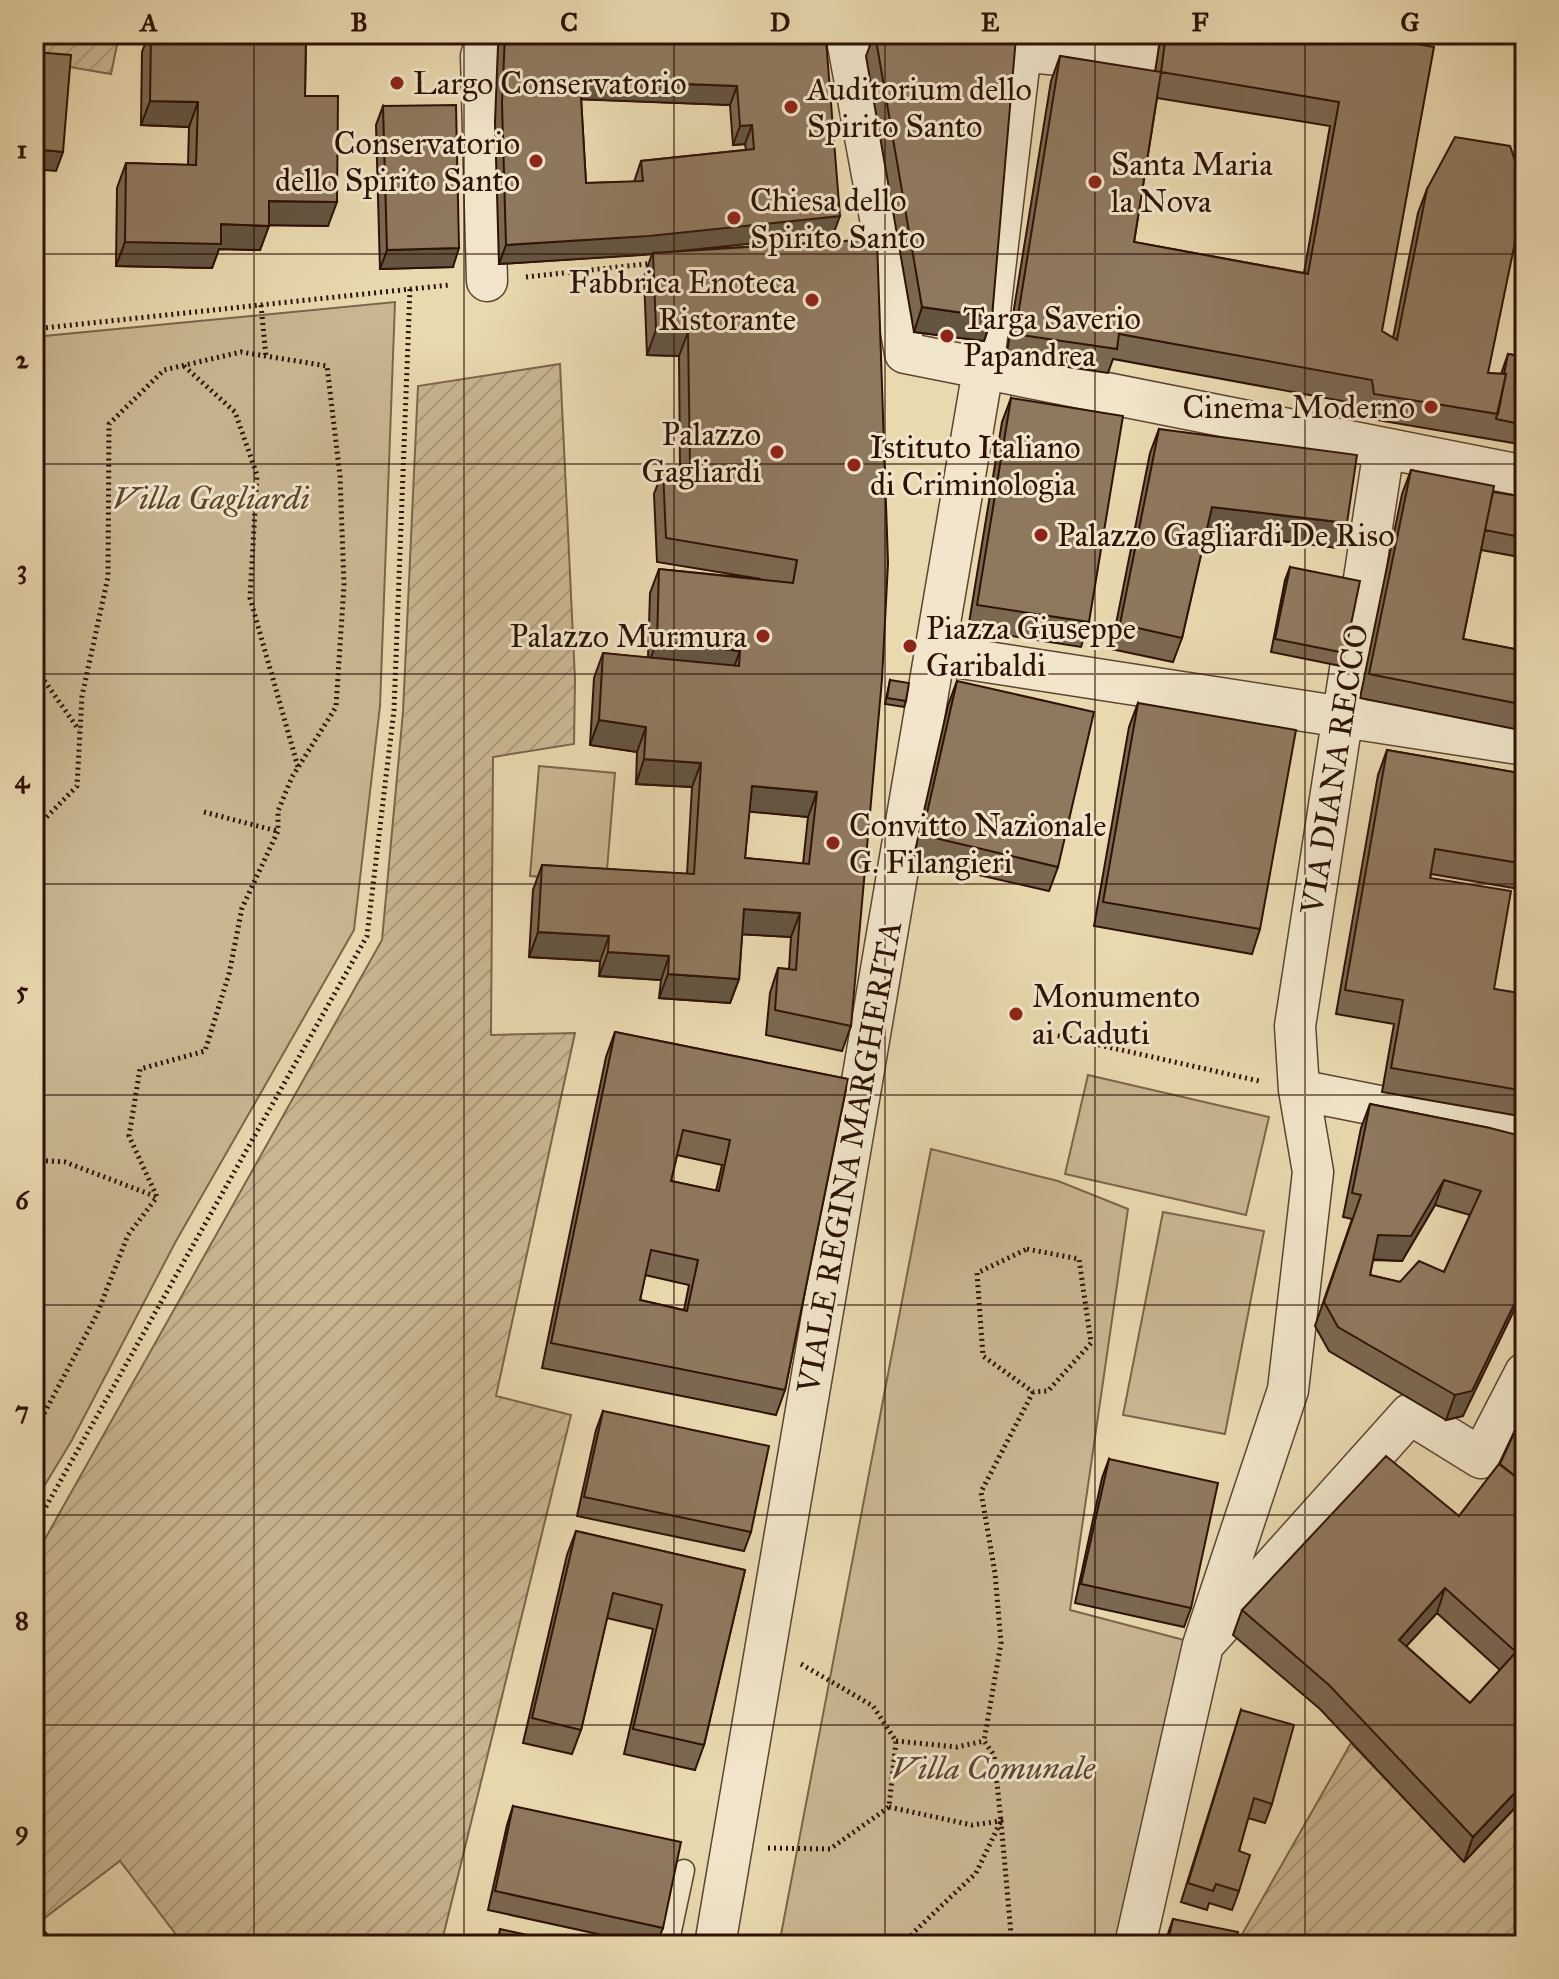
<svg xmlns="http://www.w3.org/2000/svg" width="1559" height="1979" viewBox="0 0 1559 1979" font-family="'IM FELL Great Primer',serif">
<defs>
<pattern id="garden-furrows" width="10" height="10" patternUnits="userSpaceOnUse" patternTransform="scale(2)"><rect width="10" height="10" fill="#c9b792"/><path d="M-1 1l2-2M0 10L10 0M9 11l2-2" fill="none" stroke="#ad9c7c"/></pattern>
</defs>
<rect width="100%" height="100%" fill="#e9d9af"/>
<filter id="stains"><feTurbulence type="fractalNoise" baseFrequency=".0025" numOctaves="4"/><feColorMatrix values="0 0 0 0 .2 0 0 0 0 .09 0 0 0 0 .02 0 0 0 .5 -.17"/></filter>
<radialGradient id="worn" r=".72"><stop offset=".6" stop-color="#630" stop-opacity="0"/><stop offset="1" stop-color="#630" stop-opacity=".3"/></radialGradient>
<path fill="#c9b792" stroke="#7c644c" stroke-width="2" d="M395,302L380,706L354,930L176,1241L72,1440L34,1503V337Z
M539,766L615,773L606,882L530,876Z
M1088,1075L1269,1117L1246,1215L1065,1174Z
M931,1149L1058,1181L1128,1209L1070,1610L1203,1645L1135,1945H779Z
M1163,1212L1264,1231L1225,1434L1123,1415Z"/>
<path fill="url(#garden-furrows)" stroke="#7c644c" stroke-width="2" d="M34,34H178V38L118,40L111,74L34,61Z
M560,364L575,679L574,744L493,757L491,1035L575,1033L496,1396L571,1415L441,1945H184L120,1861L34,1926V1549L41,1546L382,940L403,712L418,386Z
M1351,1743L1464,1861L1525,1797V1945H1236Z"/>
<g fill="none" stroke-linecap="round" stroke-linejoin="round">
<defs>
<path id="lane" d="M668,1945L684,1870"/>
<path id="street" d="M846,34L905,353L1525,476
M1021,51L1136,63L1139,34
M487,281L481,56L489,34
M935,654L1525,745
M1299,1090L1525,1135
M1203,1645L1288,1390L1313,1172L1299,1090L1295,1026L1384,449
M715,1945L983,370L1023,34
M1135,1945L1203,1645L1410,1414L1481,1458L1525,1373"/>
</defs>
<use href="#lane" stroke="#5d4431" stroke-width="23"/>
<use href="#street" stroke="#5d4431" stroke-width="43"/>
<path stroke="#2e1207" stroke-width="5" stroke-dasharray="2 4" stroke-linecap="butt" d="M526,277L655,263
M261,305L266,357
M34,329L449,285
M184,366L235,412L257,475L250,598L298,767
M34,666L79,730
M204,812L277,831
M34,830L77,786L82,696L108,577L109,424L164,370L241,352L327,366L340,476L344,585L336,707L292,777L278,811V831L242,908L229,974L205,1051L140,1069L129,1136L157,1197L128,1235L97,1314L38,1425L37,1440L34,1443
M34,1006L43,1046L34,1057
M1046,1033L1259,1081
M34,1160L65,1162L157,1197
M1027,1249L1079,1259L1091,1343L1048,1391L1033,1392L983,1356L977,1273Z
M34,1528L367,936L394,710L410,289
M896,1741L957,1747L984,1741
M889,1807L972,1825L1001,1821L1012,1945
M768,1848L830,1849L889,1807L896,1741L873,1706L801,1664
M904,1945L915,1931L976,1873L1001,1821L994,1755L984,1741L1001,1643L995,1573L981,1492L1033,1392"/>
<use href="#lane" stroke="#f1e6cb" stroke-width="20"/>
<use href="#street" stroke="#f1e6cb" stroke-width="40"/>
</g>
<path fill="#7b6851" stroke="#2e1207" stroke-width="2" fill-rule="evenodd" d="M149,34H306L305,96L328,226L269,225L260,250L219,249L212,268L116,266L117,188L126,163L188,165L189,127L141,125L142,52Z
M502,34H675L826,40L833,235L675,251L877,239L851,1026L842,1051L766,1035L770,993L778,968L789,969L791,937L742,934L739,979L730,1003L659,998L661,980L599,976L600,961L529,957L533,890L542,865L687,874L692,787L636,784L637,752L590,745L594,678L603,653L648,658L650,593L659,569L761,579L657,562L654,494L663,470L680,468L679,356L647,355L644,277L652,254L499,264L495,122L498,46ZM581,99L730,105L733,145L745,144L746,150L641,161L634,182L586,183ZM749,811L808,817L803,864L745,858Z
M862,34H1005L992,317L984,341L914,332L866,56L874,35Z
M1161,34H1362L1382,331L1393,338L1418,213L1427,189L1488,373L1501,374L1508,354L1525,357V445L1365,418L1364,405L1113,359L1108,373L1006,358L1051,81L1060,56L1155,72ZM1157,98L1330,126L1304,273L1134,242Z
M383,106L453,267L380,269L376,125Z
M1011,398L1089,622L1081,647L968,629L1002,422Z
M1159,429L1347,523L1338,548L1206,532L1182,638L1173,662L1111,649L1150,453Z
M1411,470L1493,492L1525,497V558L1481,550L1463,639L1525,651V731L1360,698L1402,494Z
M1290,567L1345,653L1341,666L1271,652L1285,580Z
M890,680L906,701L904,707L885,704Z
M957,681L1058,867L1049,891L913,860L948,705Z
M1138,703L1260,929L1252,954L1094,926L1129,727Z
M1387,750L1525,774V890L1431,874L1430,878L1494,989L1525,994V1117L1382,1092L1394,1024L1336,1014L1378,775Z
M615,1032L848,1079L785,1390L776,1415L542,1368L606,1057ZM677,1155L722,1165L716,1191L671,1181ZM645,1275L689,1285L684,1310L640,1300Z
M1370,1104L1490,1128L1463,1416L1446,1420L1329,1351L1315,1326L1352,1219L1343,1217L1361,1128ZM1435,1205L1470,1215L1444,1272L1400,1282L1370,1275L1373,1260L1402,1261Z
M1525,1409V1797L1464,1862L1320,1709L1233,1635L1242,1610L1459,1516L1499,1464ZM1437,1613L1500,1670L1470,1703L1406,1646Z
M603,1411L751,1532L744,1551L577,1516L596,1430Z
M1109,1459L1191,1608L1184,1627L1075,1603L1102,1478Z
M576,1531L745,1570L704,1745L695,1770L624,1754L653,1629L607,1618L581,1730L572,1754L523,1743L567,1555Z
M1241,1710L1272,1804L1265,1823L1248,1818L1239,1851V1891L1232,1910L1209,1903L1207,1910L1181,1902Z
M513,1806L663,1928L656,1945H648L488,1910L507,1825Z
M1173,1919L1235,1945H1164Z"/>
<path fill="#645542" stroke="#2e1207" stroke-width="2" d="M922,34H1005L1002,41Z
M580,80L737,86L730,105L573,99Z
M150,101L198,102L189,127L141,125Z
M752,125L745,144L733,145L740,126Z
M34,149L63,152L56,171L34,169Z
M269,201L337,202L328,226L260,225Z
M840,216L833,235L642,255L499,264L506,245Z
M221,224L269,226L260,250L219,249L212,268L116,266L125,242Z
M459,248L453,267L380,269L387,250Z
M922,307L992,317L984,341L914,332Z
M656,330L688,332L679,356L647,355Z
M1212,507L1347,523L1338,548L1203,531Z
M657,641L740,651L731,675L648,665Z
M599,720L646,727L637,752L590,745Z
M644,759L701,763L692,787L636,784Z
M752,786L817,792L808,817L743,811Z
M744,909L800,913L791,937L735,934Z
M538,932L609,936L600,961L529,957Z
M608,952L669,956L661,980L599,976Z
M668,974L739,979L730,1003L659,998Z
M1444,1180L1435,1205L1402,1261L1369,1259L1378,1235Z
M1525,1282V1288L1463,1416L1446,1420L1455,1395Z
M1445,1588L1437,1613L1390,1664L1399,1640Z
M1525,1782V1797L1464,1862L1473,1837Z"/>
<path fill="#8f795e" stroke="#2e1207" stroke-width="2" fill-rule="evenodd" d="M151,34H306L305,96H338L337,202L269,201V226L221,224V244L125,242L126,163L196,165L198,102L150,101Z
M505,34H675L826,40L840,216L649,236L506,245L502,103ZM580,80L737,86L740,126L752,125L754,149L641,161L643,181L586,183Z
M875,34H936L1016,37L992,317L922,307Z
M1166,34H1362L1434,47L1382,331L1397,340L1427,189L1455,137L1510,146L1525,189V194L1488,373L1506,374L1498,414L1374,394L1372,380L1119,334L1117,349L1015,334L1060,56L1161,72L1134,242L1308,274L1339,102L1161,72Z
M34,52L71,55L63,152L34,149Z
M456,105L459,248L387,250L383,106Z
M877,239L888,563L882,679L851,1026L775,1010L778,968L796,970L800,913L744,909L739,979L668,974L669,956L608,952L609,936L538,932L542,865L694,874L701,763L644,759L646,727L599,720L603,653L739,666L740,651L657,641L659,569L793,583L797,560L666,538L663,470L690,467L688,332L656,330L653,253ZM752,786L817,792L809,864L745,858Z
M1508,354L1525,357V425L1496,419L1506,374H1504Z
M1011,398L1123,416L1089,622L977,605Z
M1159,429L1357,455L1347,523L1212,507L1182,638L1120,624Z
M1411,470L1494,486L1463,639L1525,651V705L1369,674Z
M1493,492L1525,497V538L1485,530Z
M1290,567L1360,581L1345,653L1275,639Z
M890,680L909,683L906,701L887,698Z
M957,681L1094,712L1058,867L922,835Z
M1138,703L1296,730L1260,929L1103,902Z
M1387,750L1525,774V864L1435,849L1430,878L1511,891L1494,989L1525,994V1091L1391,1068L1403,1000L1345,990Z
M615,1032L848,1079L785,1390L551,1343ZM683,1130L730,1140L719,1191L671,1181ZM651,1250L698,1260L687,1311L640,1300Z
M1370,1104L1490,1128L1525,1137V1282L1472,1391L1455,1395L1338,1327L1324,1302L1361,1195L1352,1193ZM1444,1180L1481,1191L1444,1272L1419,1261L1400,1282L1370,1275L1378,1235L1411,1236Z
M1525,1409V1484L1500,1464Z
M603,1411L769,1446L751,1532L584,1497Z
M1386,1456L1459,1516L1499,1464L1525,1484V1782L1473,1837L1329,1685L1242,1610ZM1445,1588L1516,1652L1470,1703L1399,1640Z
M1109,1459L1218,1483L1191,1608L1081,1584Z
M576,1531L745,1570L704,1745L633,1729L662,1605L613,1593L581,1730L532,1718Z
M1241,1710L1294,1725L1272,1804L1254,1798L1239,1851L1250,1855L1239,1891L1216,1884L1213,1891L1188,1883Z
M513,1806L681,1842L663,1928L495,1891Z
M1173,1919L1238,1932L1235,1945H1167Z
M36,1921L56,1945H34V1923Z
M500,1929L574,1945H497Z"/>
<path fill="none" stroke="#2e1207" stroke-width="2" stroke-opacity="0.55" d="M254,34V1945M464,34V1945M674,34V1945M885,34V1945M1095,34V1945M1305,34V1945M34,254H1525M34,464H1525M34,674H1525M34,884H1525M34,1095H1525M34,1305H1525M34,1515H1525M34,1725H1525"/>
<g fill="#8f2418" stroke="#f1e6cb" stroke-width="3">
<circle cx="397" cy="83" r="8"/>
<circle cx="791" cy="107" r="8"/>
<circle cx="536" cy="161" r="8"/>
<circle cx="1095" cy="182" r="8"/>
<circle cx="734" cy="218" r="8"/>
<circle cx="812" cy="300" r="8"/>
<circle cx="947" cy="336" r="8"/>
<circle cx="1431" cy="407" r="8"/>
<circle cx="777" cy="452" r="8"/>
<circle cx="854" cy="465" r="8"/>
<circle cx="1041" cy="535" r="8"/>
<circle cx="763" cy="636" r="8"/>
<circle cx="910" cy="646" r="8"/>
<circle cx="833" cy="843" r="8"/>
<circle cx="1016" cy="1014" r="8"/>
</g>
<g text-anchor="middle" stroke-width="6" stroke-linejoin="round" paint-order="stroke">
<g font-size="32" fill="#2e1207" stroke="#f1e6cb" text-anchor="start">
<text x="413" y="94">Largo Conservatorio</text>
<text x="807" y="100">Auditorium dello<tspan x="807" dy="37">Spirito Santo</tspan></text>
<text x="520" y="154" text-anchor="end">Conservatorio<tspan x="520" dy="37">dello Spirito Santo</tspan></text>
<text x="1111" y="175">Santa Maria<tspan x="1111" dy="37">la Nova</tspan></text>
<text x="750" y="211">Chiesa dello<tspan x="750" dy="37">Spirito Santo</tspan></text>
<text x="796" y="293" text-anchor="end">Fabbrica Enoteca<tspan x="796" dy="37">Ristorante</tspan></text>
<text x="963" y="329">Targa Saverio<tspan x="963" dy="37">Papandrea</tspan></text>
<text x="1415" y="418" text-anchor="end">Cinema Moderno</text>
<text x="761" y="445" text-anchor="end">Palazzo<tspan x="761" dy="37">Gagliardi</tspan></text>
<text x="870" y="458">Istituto Italiano<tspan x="870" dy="37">di Criminologia</tspan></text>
<text x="1057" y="546">Palazzo Gagliardi De Riso</text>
<text x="926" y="639">Piazza Giuseppe<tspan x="926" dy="37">Garibaldi</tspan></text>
<text x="747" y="647" text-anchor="end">Palazzo Murmura</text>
<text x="849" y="836">Convitto Nazionale<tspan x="849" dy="37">G. Filangieri</tspan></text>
<text x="1032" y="1007">Monumento<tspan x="1032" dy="37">ai Caduti</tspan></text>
</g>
<g font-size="32" font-style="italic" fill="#5c4431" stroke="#f1e6cb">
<text x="211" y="509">Villa Gagliardi</text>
<text x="993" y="1779">Villa Comunale</text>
</g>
<g font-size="32" fill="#2e1207" stroke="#f1e6cb">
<text transform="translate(1334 769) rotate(-81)" y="11">VIA DIANA RECCO</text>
<text transform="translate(849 1157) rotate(-80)" y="11">VIALE REGINA MARGHERITA</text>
</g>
</g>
<rect width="1559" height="1979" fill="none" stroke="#e9d9af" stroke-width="88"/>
<rect x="44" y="44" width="1471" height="1891" fill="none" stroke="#2e1207" stroke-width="3"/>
<g font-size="26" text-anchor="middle" font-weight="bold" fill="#2e1207">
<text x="149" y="31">A</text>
<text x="359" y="31">B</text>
<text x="569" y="31">C</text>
<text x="780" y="31">D</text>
<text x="990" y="31">E</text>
<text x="1200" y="31">F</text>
<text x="1410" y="31">G</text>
<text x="22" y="158">1</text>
<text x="22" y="368">2</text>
<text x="22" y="578">3</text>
<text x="22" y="788">4</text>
<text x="22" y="999">5</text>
<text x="22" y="1209">6</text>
<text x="22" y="1419">7</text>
<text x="22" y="1629">8</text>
<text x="22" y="1839">9</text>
</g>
<rect width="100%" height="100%" filter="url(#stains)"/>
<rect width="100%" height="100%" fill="url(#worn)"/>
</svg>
